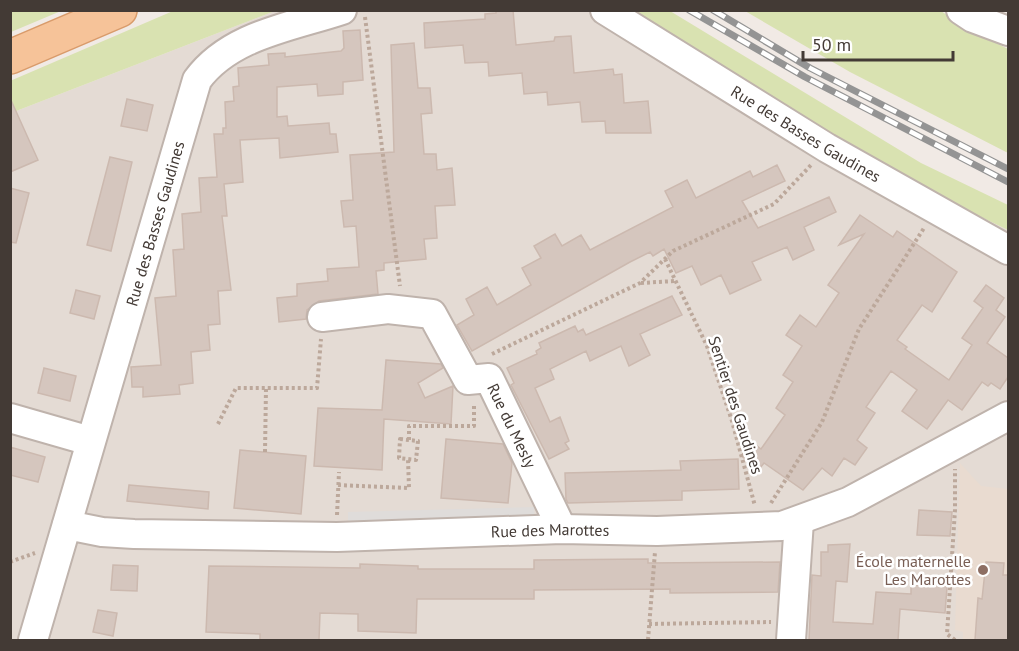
<svg xmlns="http://www.w3.org/2000/svg" width="1019" height="651" viewBox="0 0 1019 651" font-family="'PT Sans',sans-serif">
<rect width="100%" height="100%" fill="#f1eae5"/>
<path fill="#e4dbd4" d="M275,11H630L877,167L1008,230V640H11V113Z"/>
<path fill="#e9dbd0" d="M960,463L981,486L1008,489V640H963V632L955,630Z"/>
<path fill="#d9e2b1" d="M11,10H61V11L11,32Z
M173,11H275L11,113L10,81Z
M630,11H670L921,163L1008,205V230L877,167Z
M745,11H941L963,26L1008,49V153L850,72Z"/>
<path fill="#dfdcda" d="M534,507L535,522L348,527V512Z"/>
<path fill="#d5c6be" stroke="#ccb9af" stroke-width="1.5" d="M496,10H513L516,45L554,41L555,37L571,36L574,73L613,69L614,75L622,74L624,103L648,101L651,133H606L605,121L582,122L580,102L548,105L547,92L524,94L522,73L489,76L488,62L465,63L463,45L425,48L424,23L485,19V14L496,13Z
M360,30L363,80L343,82V94L318,96L317,84L277,87V117L287,116L288,126L329,123L330,134H336L338,152L280,158L279,138L240,140L243,182L224,184L227,216H222L231,290L218,291L220,324L208,325L210,350L191,352L193,383L179,385L180,394L143,397V387H132L131,367L161,365L155,298L176,296L173,250L184,249L182,214L201,212L199,178L217,177L214,134H223V128H226L225,102L234,101L233,87L239,86L238,68L269,65L268,54L285,53V57L341,51L344,48L343,31Z
M414,43L418,88H430L432,113L421,114L424,154H436L437,170L452,168L455,205L435,206L437,238L424,239L426,259L384,263V270L376,271L378,294L319,301L307,310L306,319L279,322L277,298L297,296V284L328,281L327,269L359,267L356,226L344,227L341,201L353,200L350,155L394,152L391,45Z
M10,98L38,160L10,172Z
M127,99L153,105L147,131L121,126Z
M110,157L132,162L111,251L87,245Z
M777,165L785,181L742,201L758,228L829,197L836,212L804,227L814,250L793,260L787,247L752,262L761,280L730,294L721,275L701,285L692,266L676,273L664,249L653,256L650,252L630,262L472,351L457,325L474,315L466,299L487,287L497,305L531,285L522,268L541,258L534,246L555,234L562,246L581,235L590,250L673,207L665,191L687,180L696,198L750,171L753,177Z
M10,188L29,193L16,243L10,242Z
M860,215L893,237L897,231L957,272L932,312L922,305L897,340L907,347L905,349L949,380L972,345L962,338L983,308L974,301L986,285L1004,298L996,310L1005,317L987,343L1008,358V377L1000,389L991,383L988,386L982,382L962,410L948,400L927,429L902,411L917,390L891,371L866,407L875,413L857,440L867,448L855,465L844,458L832,476L822,468L803,490L764,463L760,468L741,456L752,442L761,449L785,415L776,408L793,382L783,375L802,346L786,335L800,315L816,327L839,293L828,285L864,234L839,245Z
M76,290L100,296L94,319L70,313Z
M672,296L682,315L640,334L650,355L629,366L621,346L590,361L586,351L550,369L554,379L535,388L550,422L560,417L569,441L565,443L569,449L549,459L511,385L514,383L507,368L537,354L536,351L541,348L539,343L575,326L578,332L583,329L586,335Z
M386,360L441,364L443,368L418,383L425,398L453,386L451,424L384,419L382,470L314,466L318,408L382,410Z
M44,368L76,376L70,401L38,393Z
M446,439L503,444L512,463L508,503L441,498Z
M10,447L45,457L38,482L10,475Z
M240,450L306,456L301,514L234,508Z
M738,459L739,489L682,491V500L568,503L566,499L565,473L681,470L680,461Z
M129,485L209,492L208,509L127,501Z
M919,510L952,512L950,536L917,535Z
M850,544L847,582L836,581L833,622L873,624L876,592L911,594V585H921L924,582L947,587L945,613L900,609L898,640H809L812,575L821,576V552H828V545Z
M648,559V563L780,562L778,592L670,593V589L534,590V599H417L416,633L358,631V614L320,613L319,640H260V634L206,632L209,566L360,568V564L418,566V569H534V560Z
M986,562L1004,563L1003,575H1008V640H975L978,598L982,599Z
M113,565L138,566L137,591L111,590Z
M98,610L117,613L113,636L93,632Z"/>
<g fill="none" stroke-linecap="round" stroke-linejoin="round">
<defs>
<g id="minor">
<path id="s1" d="M605,10L827,148L1008,250"/>
<path d="M961,10L973,18L1008,31"/>
<path id="s2" d="M322,317L388,309L432,314L468,380L489,378L562,529"/>
<path d="M10,418L90,441"/>
<path id="s3" d="M67,525L102,532L134,534L337,537L562,529L657,531L782,526L848,502L1008,416"/>
<path id="s4" d="M33,640L197,80C230,35 291,27 342,10"/>
<path d="M791,640L799,521"/>
</g>
<path id="major" d="M10,57L120,10"/>
</defs>
<use href="#minor" stroke="#bfb3ac" stroke-width="32"/>
<use href="#major" stroke="#d99b6b" stroke-width="36"/>
<path stroke="#bca89b" stroke-width="4" stroke-dasharray="3 3" stroke-linecap="butt" d="M365,17L400,286
M665,259L707,346L732,421L755,506
M641,283L675,281
M492,354L640,283L673,251L774,204L812,164
M218,424L236,388H317L321,339
M400,439L418,441L416,460L399,458Z
M409,440V426H474V404
M265,452L266,388
M338,485L409,488L408,459
M771,503L822,422L859,329L924,228
M337,515L339,472
M10,562L35,553
M649,624L771,622
M648,640L655,552
M955,640L947,634L955,510V469"/>
<use href="#minor" stroke="#fff" stroke-width="28"/>
<use href="#major" stroke="#f6c399" stroke-width="33"/>
<defs>
<path id="rail" d="M689,10L805,77L1008,182
M713,10L810,68L1008,169"/>
</defs>
<use href="#rail" stroke="#949494" stroke-width="7"/>
<use href="#rail" stroke="#fff" stroke-width="4.5" stroke-dasharray="14" stroke-linecap="butt"/>
</g>
<circle fill="#8d6e63" stroke="#fff" stroke-width="2" cx="983" cy="570" r="6"/>
<g text-anchor="middle" stroke-width="5" stroke-linejoin="round" paint-order="stroke">
<g font-size="16" fill="#433a35" stroke="#fff">
<text dy="6" stroke="none"><textPath href="#s1" startOffset="236">Rue des Basses Gaudines</textPath></text>
<text dy="6" stroke="none"><textPath href="#s4" startOffset="434">Rue des Basses Gaudines</textPath></text>
<text transform="translate(736 405) rotate(72)" y="6">Sentier des Gaudines</text>
<text dy="6" stroke="none"><textPath href="#s2" startOffset="260">Rue du Mesly</textPath></text>
<text dy="6" stroke="none"><textPath href="#s3" startOffset="484">Rue des Marottes</textPath></text>
</g>
<g font-size="16" fill="#785e54" stroke="#fff" text-anchor="end">
<text x="971" y="567">École maternelle<tspan x="971" dy="18">Les Marottes</tspan></text>
</g>
</g>
<rect width="1019" height="651" fill="none" stroke="#433a35" stroke-width="24"/>
<path d="M803 51v9h150v-9" fill="none" stroke="#433a35" stroke-width="3"/>
<text x="812" y="51" font-size="18" fill="#433a35" stroke="#ffffff" stroke-width="4.5" paint-order="stroke">50 m</text>
</svg>
